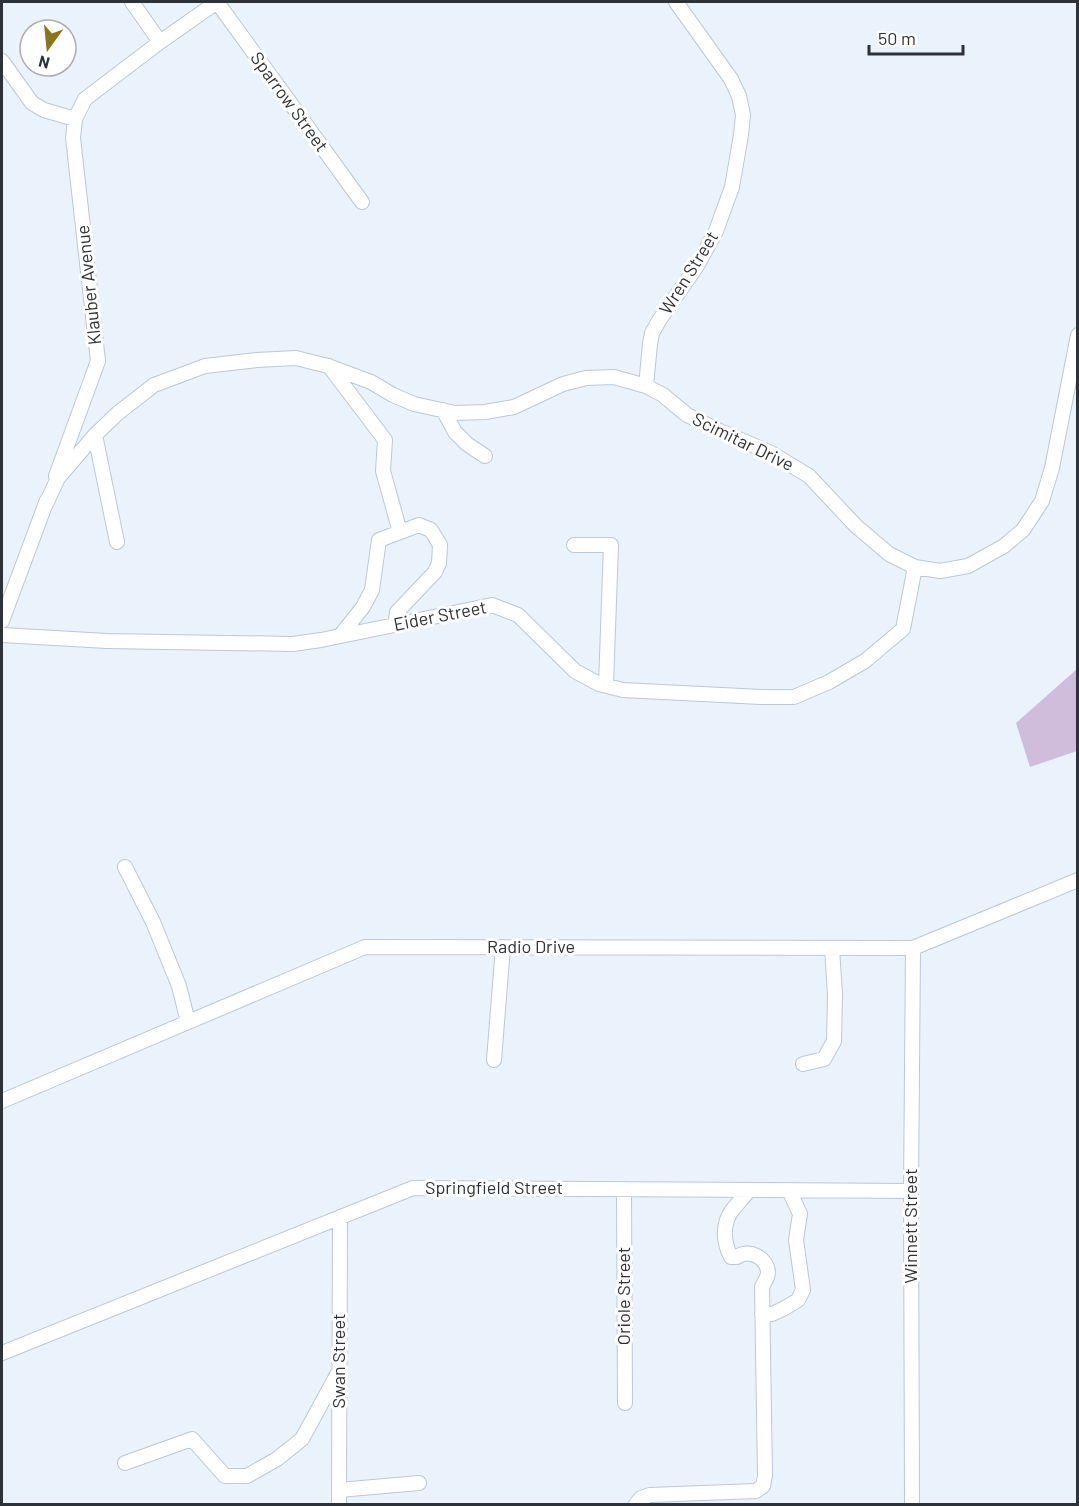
<svg xmlns="http://www.w3.org/2000/svg" width="1079" height="1506" viewBox="0 0 1079 1506" font-family="Barlow,sans-serif">
<rect width="100%" height="100%" fill="#eaf3fc"/>
<path fill="#d0bddc" d="M1077,669V751L1030,767L1016,723Z"/>
<g fill="none" stroke-linecap="round" stroke-linejoin="round">
<defs>
<path id="minor" d="M132,2L160,42
M217,2L362,202
M2,61L32,103L44,110L75,119
M329,366L385,440L383,471L400,532
M646,386L650,344L652,333L660,319L697,266L716,231L732,187L741,135L743,115L739,96L731,79L676,2
M443,410L455,432L467,444L485,456
M95,435L117,542
M56,476L98,361L73,138L75,119L85,99L160,42L217,2
M45,506L58,478L95,435L118,413L154,385L205,366L257,360L296,358L328,366L371,382L393,395L414,404L455,413L485,412L514,407L563,384L586,378L614,377L646,386L663,395L687,415L720,431L771,453L809,476L856,526L889,554L915,567L940,571L968,566L1004,546L1023,530L1042,501L1052,468L1078,335
M574,545H611L606,685
M2,621L47,500
M2,635L107,641L293,644L321,640L492,605L518,615L575,671L599,684L623,690L761,697H794L829,682L865,661L903,629L915,567
M340,636L363,607L372,590L379,540L419,525L431,530L440,545L439,563L435,572L397,612L395,625
M125,867L153,922L179,986L188,1022
M494,1060L503,947
M803,1064L824,1059L834,1041L835,995L832,948
M2,1101L365,947L913,948L1078,880
M624,1189L625,1403
M762,1314H772L783,1309L798,1300L803,1290L796,1240L800,1214L789,1190
M2,1353L413,1188L911,1191
M125,1463L192,1439L225,1476H247L277,1459L302,1439L338,1373
M339,1490L419,1483
M339,1504L340,1217
M636,1504L641,1498L650,1495L756,1491L763,1486L765,1476L762,1287C764,1282 768,1278 768,1272C767,1258 749,1248 737,1257H731C723,1242 722,1223 733,1209C738,1203 744,1197 749,1190
M912,1504L911,1191L913,948"/>
</defs>
<use href="#minor" stroke="#bac8d7" stroke-width="16"/>
<use href="#minor" stroke="#fff" stroke-width="14"/>
</g>
<g text-anchor="middle" stroke-width="6" stroke-linejoin="round" paint-order="stroke">
<g font-size="18" fill="#2d3238" stroke="#fff">
<text transform="translate(289 102) rotate(54)" y="6">Sparrow Street</text>
<text transform="translate(689 273) rotate(-58)" y="6">Wren Street</text>
<text transform="translate(89 285) rotate(-96)" y="6">Klauber Avenue</text>
<text transform="translate(743 442) rotate(26)" y="6">Scimitar Drive</text>
<text transform="translate(440 616) rotate(-11)" y="6">Eider Street</text>
<text x="531" y="953">Radio Drive</text>
<text x="494" y="1194">Springfield Street</text>
<text transform="translate(911 1226) rotate(-90)" y="6">Winnett Street</text>
<text transform="translate(624 1296) rotate(-90)" y="6">Oriole Street</text>
<text transform="translate(339 1361) rotate(-90)" y="6">Swan Street</text>
</g>
</g>
<rect width="1079" height="1506" fill="none" stroke="#2d3238" stroke-width="6"/>
<g transform="translate(48 48) rotate(195)"><circle r="28" fill="#ffffff" stroke="#abadaf" stroke-width="1.5"/>
<path d="M0-4.5L10 22L0 15L-10 22Z" fill="#8b771b"/>
<text y="-9" font-size="16" font-weight="bold" text-anchor="middle" fill="#2d3238">N</text>
</g>
<path d="M869 45v9h94v-9" fill="none" stroke="#2d3238" stroke-width="3"/>
<text x="878" y="45" font-size="18" fill="#2d3238" stroke="#ffffff" stroke-width="4.5" paint-order="stroke">50 m</text>
</svg>
